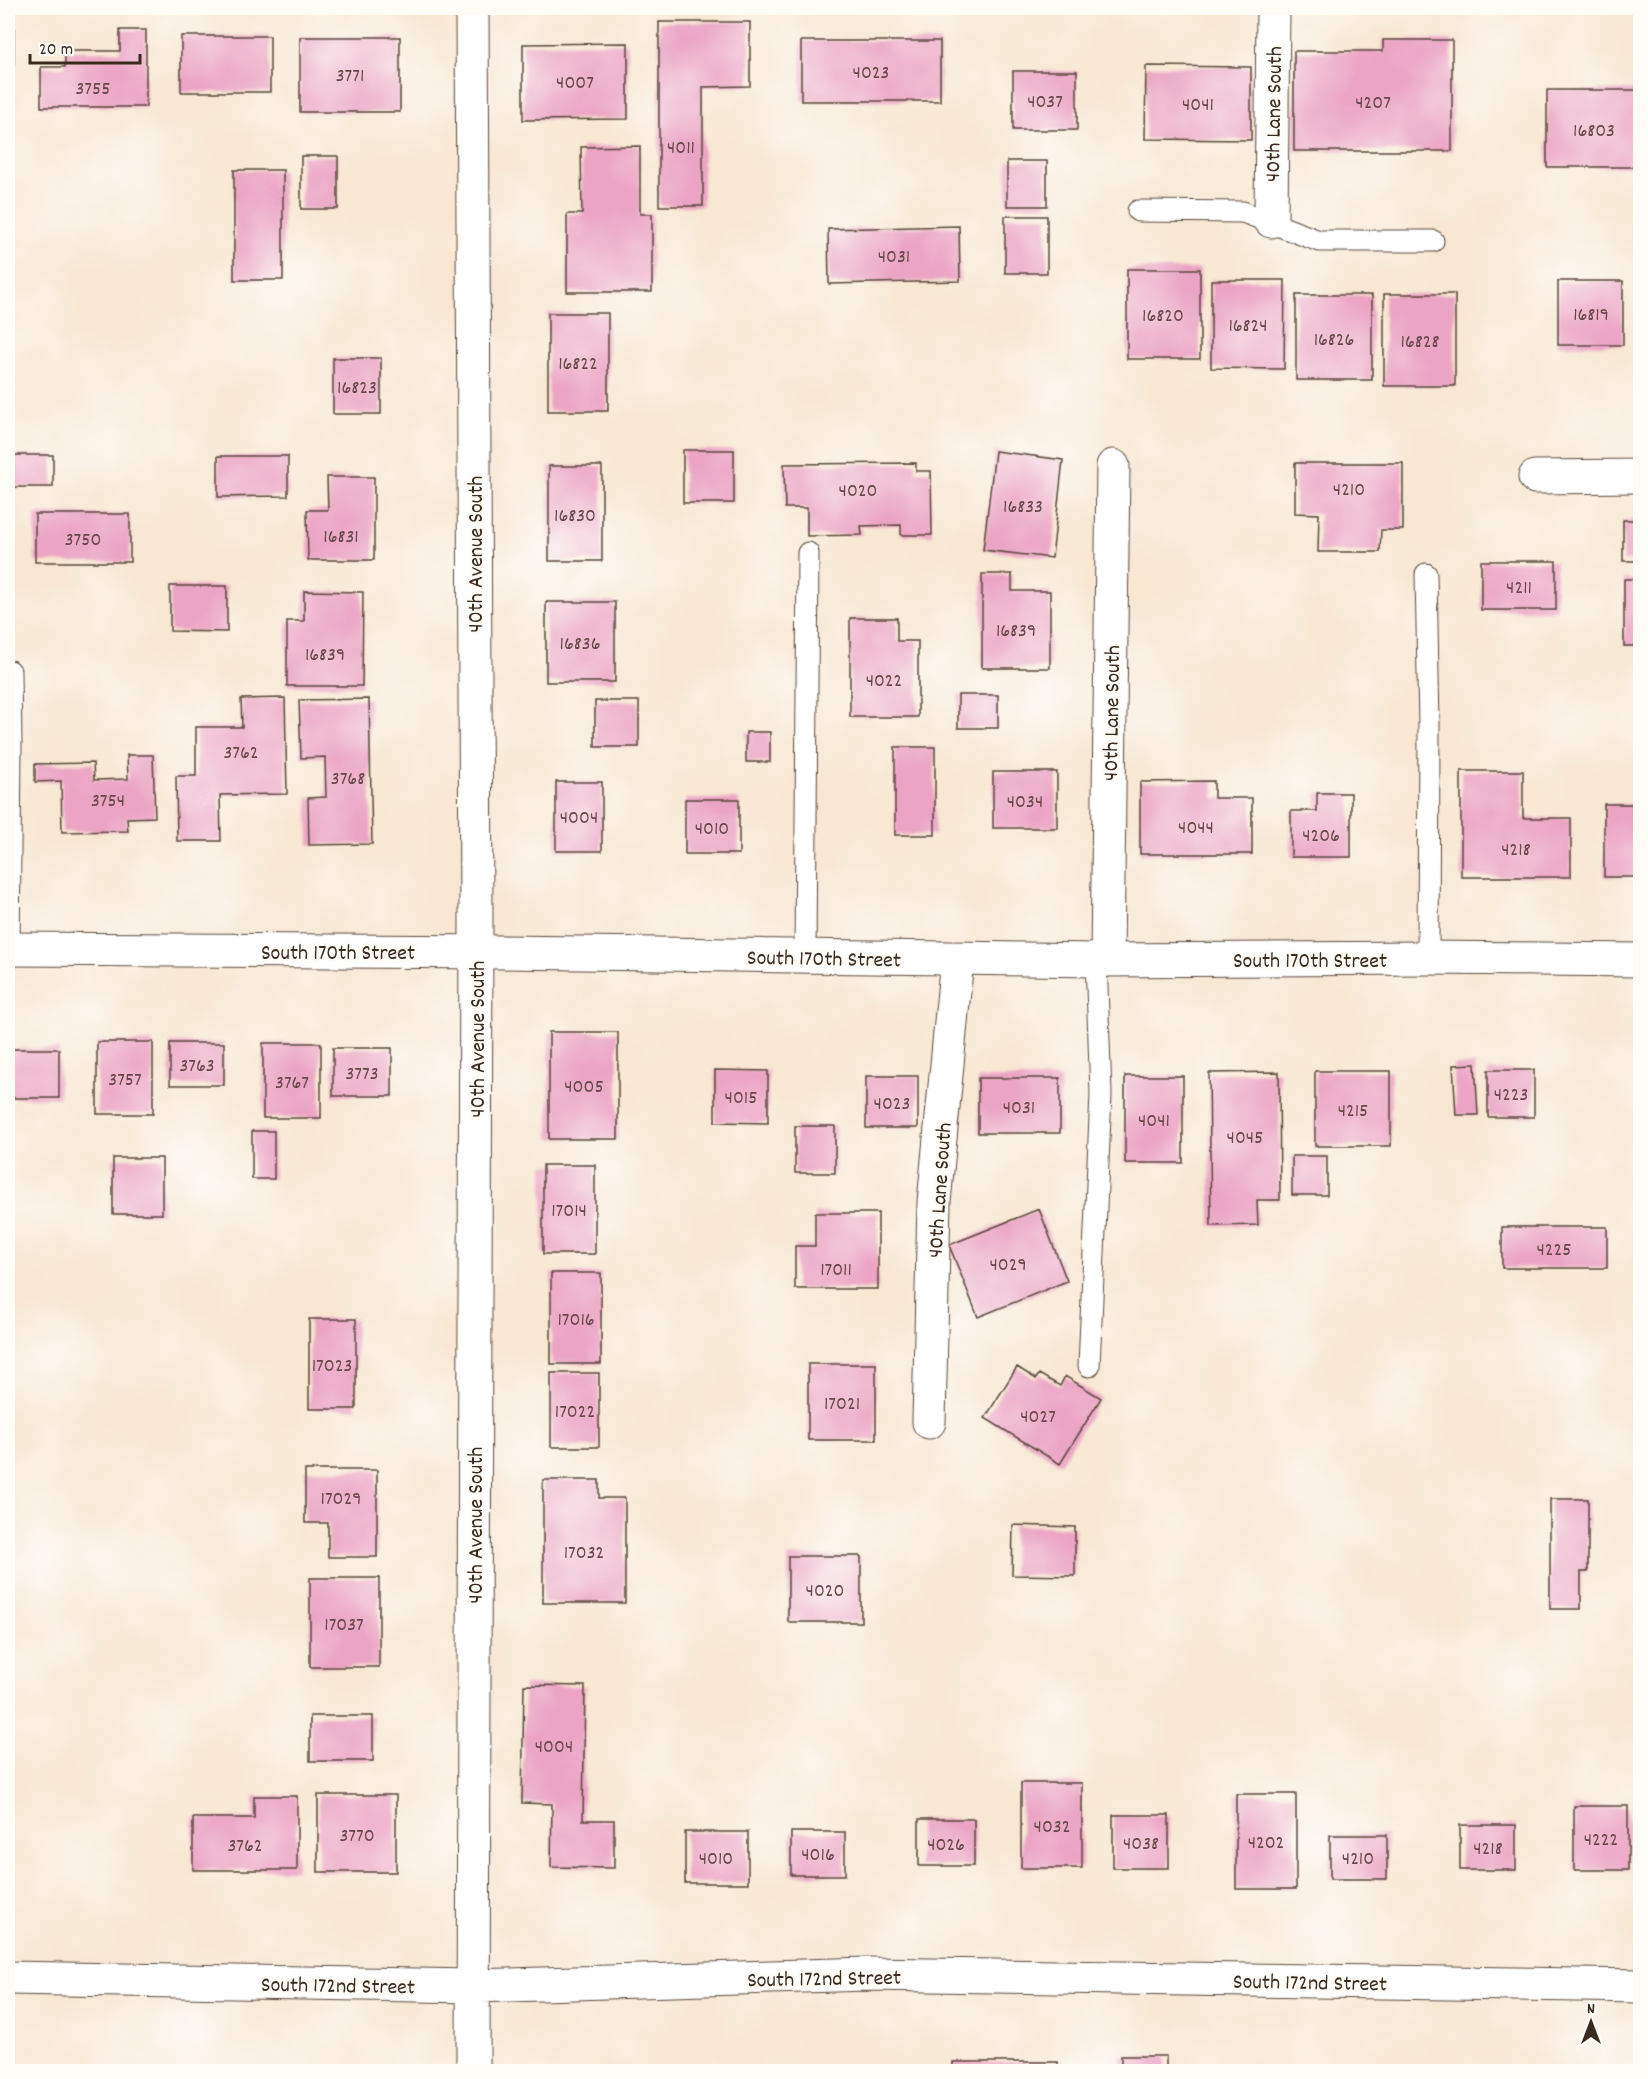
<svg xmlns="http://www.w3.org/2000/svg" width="1648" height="2079" viewBox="0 0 1648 2079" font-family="Dekko,sans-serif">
<rect width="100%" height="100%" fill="#fdfcf7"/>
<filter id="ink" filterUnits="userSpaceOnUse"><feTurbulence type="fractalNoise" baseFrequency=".0167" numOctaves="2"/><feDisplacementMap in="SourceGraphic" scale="12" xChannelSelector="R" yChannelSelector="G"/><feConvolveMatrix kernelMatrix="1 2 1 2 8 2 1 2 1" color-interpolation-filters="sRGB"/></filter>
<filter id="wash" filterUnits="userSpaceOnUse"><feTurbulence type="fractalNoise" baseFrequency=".008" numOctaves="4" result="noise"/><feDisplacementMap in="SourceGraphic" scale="24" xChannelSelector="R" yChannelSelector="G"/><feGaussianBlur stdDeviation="1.35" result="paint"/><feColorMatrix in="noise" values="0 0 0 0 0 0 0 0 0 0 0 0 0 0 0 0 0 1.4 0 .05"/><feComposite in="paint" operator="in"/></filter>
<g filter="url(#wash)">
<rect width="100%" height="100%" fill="#f8e7d3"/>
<g id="blocks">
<path fill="#eba4c4" d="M8,22H14V63H8Z
M659,22H750V86L703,87V206H659Z
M120,30H146V107H41V67H65V51H120Z
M181,36H270V92H181Z
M300,37H400V112H300Z
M1383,40H1452V151H1294V51H1383Z
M801,41H940V101H801Z
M628,43V119L523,120V44Z
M1146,66L1251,67V140L1145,139Z
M1013,71H1077V130H1013Z
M1547,90H1640V167H1547Z
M640,146V214H652V292H567V214H582L581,147Z
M301,156H338V209H301Z
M1007,161H1047V206H1007Z
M234,170H283V280H234Z
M1005,216H1047V273H1005Z
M959,226L960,281L829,284L828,229Z
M1127,269H1200V359H1127Z
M1211,280H1285L1284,369L1211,368Z
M1558,281H1623V345H1558Z
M1384,294H1455V386H1384Z
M1296,295H1372V380H1296Z
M548,313H608V411H548Z
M333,358H381V414H333Z
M683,450H734V503H683Z
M995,451L1063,460L1052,558L983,550Z
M8,455H53V487H8Z
M218,456H288V496L218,497Z
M916,463V471H931L932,535H901V525L861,526L862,535L807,536V508H785L784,464Z
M1295,463H1403V530H1381L1380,552H1318L1319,514L1295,513Z
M549,466H602V561H549Z
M327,477H374V560H308L307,510H328Z
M35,514H130V562H35Z
M1623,520H1640V561H1623Z
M1481,561H1556V610H1481Z
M982,574H1012V591H1050V668H982Z
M1624,579H1640V646H1624Z
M170,586H227V632L170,631Z
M304,591L363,592L362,686H287V621H304Z
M546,602H615V682H546Z
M850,618H897V641H918V717H850Z
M958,695H998V728H958Z
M285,698L287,794L220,795L221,841H177L176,776H196V727H242L241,699Z
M369,699L372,844L309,845L308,798L326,797L325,757L301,758L299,700Z
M595,701H639V747H595Z
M746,732H770V762H746Z
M895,747H935V835H895Z
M127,755H153L155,817L127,818L128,831L62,832L61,781L35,782V764L93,763L94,780L128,779Z
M1461,771H1523V818H1571V877H1461Z
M993,772H1057V828H993Z
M1214,781V798H1252V854H1140V782Z
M556,782H602V851H556Z
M1317,793H1351V857H1291V811H1317Z
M685,799H739V854H685Z
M1604,804H1640V877H1604Z
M549,1032H618V1139H549Z
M97,1042H153V1114H97Z
M170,1043H224V1085H170Z
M263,1043H321V1118H263Z
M333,1048H392V1096H333Z
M8,1049H59V1098H8Z
M1475,1064L1478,1115H1456L1453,1065Z
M715,1070L768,1071V1123L715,1122Z
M1488,1070H1534V1117H1488Z
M1315,1071H1391V1146H1315Z
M1279,1072L1280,1200H1257L1258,1225L1211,1226L1209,1073Z
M866,1076H918V1128H866Z
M1125,1076H1183V1163H1125Z
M978,1078H1060V1133H978Z
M795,1126H835V1173H795Z
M252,1131H274V1179H252Z
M1292,1156H1327V1195H1292Z
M113,1158H162V1214H113Z
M543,1165H595V1254H543Z
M1039,1209L1067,1281L978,1317L949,1245Z
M815,1213H878V1289H795V1246H815Z
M1502,1227H1607V1268H1502Z
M551,1273H601V1364H551Z
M309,1319H356V1409H309Z
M808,1364H876V1440H808Z
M1017,1367L1036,1379L1039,1374L1060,1386L1065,1376L1101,1398L1060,1464L985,1418Z
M551,1373H599V1447H551Z
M305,1470H377V1557H328V1523H305Z
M543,1480H599V1498H625V1603H543Z
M1550,1499H1588V1572H1581V1609H1550Z
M1013,1525L1075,1527V1576L1012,1575Z
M788,1556H861V1622H788Z
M310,1578H379V1667H310Z
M524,1685L585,1686L583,1820H614V1868L551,1867L552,1804L522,1803Z
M310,1716H373V1761H310Z
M1021,1783H1082V1868H1021Z
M1236,1794H1296V1889H1236Z
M318,1795H396V1872H318Z
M254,1796H297V1870H193V1818H254Z
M1574,1806H1628V1870H1574Z
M1113,1815H1169V1868H1113Z
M919,1819H974V1866H919Z
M1460,1825H1516V1870H1460Z
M685,1832H748V1883H685Z
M791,1832H845V1875H791Z
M1330,1835H1387V1879H1330Z
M1121,2056H1166V2072H1121Z
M953,2062H1058V2072H953Z"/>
</g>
</g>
<g filter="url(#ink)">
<use href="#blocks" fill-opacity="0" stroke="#574639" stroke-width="1.5"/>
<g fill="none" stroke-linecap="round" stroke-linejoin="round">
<defs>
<path id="service" d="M1138,211L1243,212L1319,241H1433
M1426,574L1429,726L1428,958
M9,949L11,747L10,671
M805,957L808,553
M1089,1366L1101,1094L1096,960"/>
<path id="minor" d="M472,8L476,913L473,2072
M1271,221L1273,8
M1535,477L1640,476
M1107,960L1113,466
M929,1422L934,1202L957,959
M8,1978L473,1986L867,1974L1640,1986"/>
<path id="tertiary" d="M8,949L503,952L1096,960L1428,958L1640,960"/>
</defs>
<use href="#service" stroke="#574639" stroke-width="23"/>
<use href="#minor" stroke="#574639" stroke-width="35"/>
<use href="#tertiary" stroke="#574639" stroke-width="35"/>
<use href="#service" stroke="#fff" stroke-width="21"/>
<use href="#minor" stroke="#fff" stroke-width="33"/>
<use href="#tertiary" stroke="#fff" stroke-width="33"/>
</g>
</g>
<g text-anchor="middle" stroke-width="6" stroke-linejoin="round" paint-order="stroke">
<g font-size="20" fill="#674848">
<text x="871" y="78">4023</text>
<text x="350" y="81">3771</text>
<text x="575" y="88">4007</text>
<text x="93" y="94">3755</text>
<text x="1045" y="107">4037</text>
<text x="1373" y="108">4207</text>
<text x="1198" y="110">4041</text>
<text x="1594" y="136">16803</text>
<text x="681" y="153">4011</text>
<text x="894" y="262">4031</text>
<text x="1591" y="320">16819</text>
<text x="1163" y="321">16820</text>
<text x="1248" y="331">16824</text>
<text x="1334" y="345">16826</text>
<text x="1420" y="347">16828</text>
<text x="578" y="369">16822</text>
<text x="357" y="393">16823</text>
<text x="1349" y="495">4210</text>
<text x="858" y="496">4020</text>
<text x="1023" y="512">16833</text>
<text x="575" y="521">16830</text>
<text x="341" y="542">16831</text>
<text x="83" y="545">3750</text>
<text x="1519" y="593">4211</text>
<text x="1016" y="636">16839</text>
<text x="580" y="649">16836</text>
<text x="325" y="660">16839</text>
<text x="884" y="686">4022</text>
<text x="241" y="758">3762</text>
<text x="348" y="784">3768</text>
<text x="108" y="806">3754</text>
<text x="1025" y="807">4034</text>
<text x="579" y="823">4004</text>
<text x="1196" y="833">4044</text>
<text x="712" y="834">4010</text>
<text x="1321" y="841">4206</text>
<text x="1516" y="855">4218</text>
<text x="197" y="1071">3763</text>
<text x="362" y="1079">3773</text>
<text x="125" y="1085">3757</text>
<text x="292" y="1088">3767</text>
<text x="584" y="1092">4005</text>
<text x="1511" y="1100">4223</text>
<text x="741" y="1103">4015</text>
<text x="892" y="1109">4023</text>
<text x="1019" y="1113">4031</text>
<text x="1353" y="1116">4215</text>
<text x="1154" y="1126">4041</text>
<text x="1245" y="1143">4045</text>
<text x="569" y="1216">17014</text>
<text x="1554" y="1255">4225</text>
<text x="1008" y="1270">4029</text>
<text x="836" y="1275">17011</text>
<text x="576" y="1325">17016</text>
<text x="332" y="1371">17023</text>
<text x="842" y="1409">17021</text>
<text x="575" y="1417">17022</text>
<text x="1038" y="1422">4027</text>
<text x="341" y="1504">17029</text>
<text x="584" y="1558">17032</text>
<text x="825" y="1596">4020</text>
<text x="344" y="1630">17037</text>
<text x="554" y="1752">4004</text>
<text x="1052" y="1832">4032</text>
<text x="357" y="1841">3770</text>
<text x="1601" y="1845">4222</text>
<text x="1266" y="1848">4202</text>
<text x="1141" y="1849">4038</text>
<text x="946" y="1850">4026</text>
<text x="245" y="1851">3762</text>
<text x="1488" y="1854">4218</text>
<text x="818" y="1860">4016</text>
<text x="716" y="1864">4010</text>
<text x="1358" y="1864">4210</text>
</g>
<g font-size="22" fill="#3b2a1e" stroke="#fdfcf7">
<text transform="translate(1272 114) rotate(-89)" y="8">40th Lane South</text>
<text transform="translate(474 554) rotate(-90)" y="8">40th Avenue South</text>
<text transform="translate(1110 713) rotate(-89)" y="8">40th Lane South</text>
<text x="338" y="959">South 170th Street</text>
<text transform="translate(824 957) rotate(1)" y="8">South 170th Street</text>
<text x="1310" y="967">South 170th Street</text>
<text transform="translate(476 1039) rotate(-90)" y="8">40th Avenue South</text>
<text transform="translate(938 1190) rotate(-86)" y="8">40th Lane South</text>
<text transform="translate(474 1525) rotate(-90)" y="8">40th Avenue South</text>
<text transform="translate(824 1977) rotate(-1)" y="8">South 172nd Street</text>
<text transform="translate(1310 1981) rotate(1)" y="8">South 172nd Street</text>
<text transform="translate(338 1984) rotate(1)" y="8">South 172nd Street</text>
</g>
</g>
<rect width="1648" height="2079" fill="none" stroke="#fdfcf7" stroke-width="30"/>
<g transform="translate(1591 2022)" stroke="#fdfcf7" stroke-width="4.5" paint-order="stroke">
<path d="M0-4.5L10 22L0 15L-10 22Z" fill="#3b2a1e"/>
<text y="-9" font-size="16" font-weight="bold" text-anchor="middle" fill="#3b2a1e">N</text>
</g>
<path d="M30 54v9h110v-9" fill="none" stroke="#3b2a1e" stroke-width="3"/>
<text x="39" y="54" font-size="18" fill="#3b2a1e" stroke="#fdfcf7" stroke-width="4.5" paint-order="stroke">20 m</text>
</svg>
